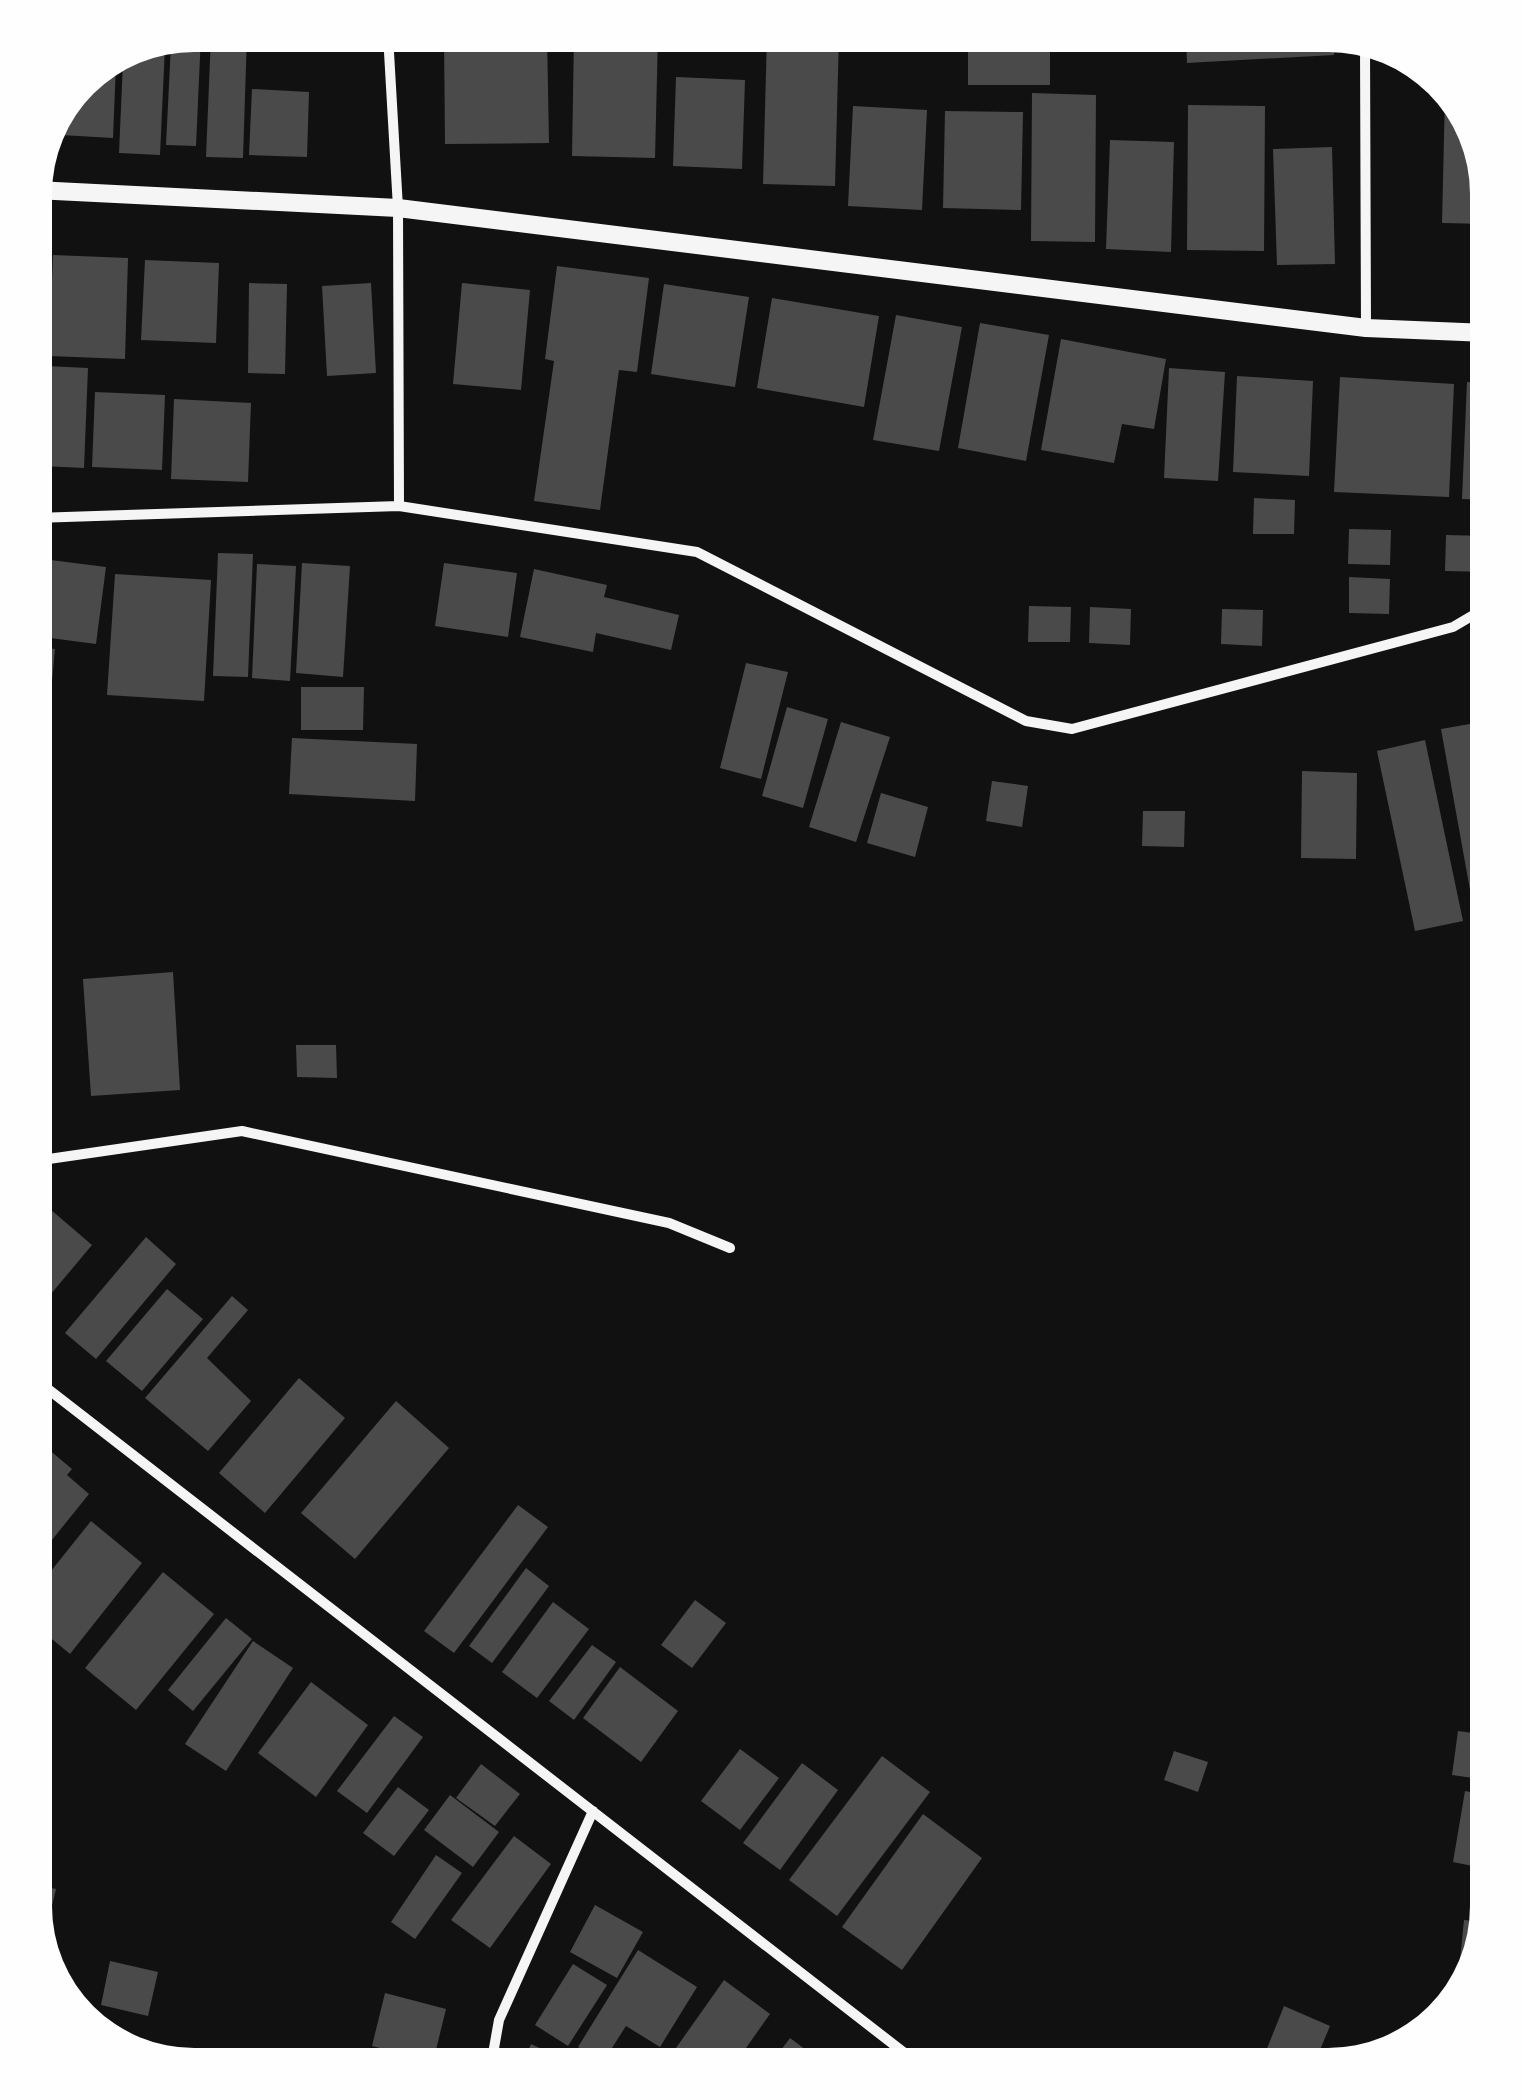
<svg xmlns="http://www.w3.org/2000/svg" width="1522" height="2100" viewBox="0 0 1522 2100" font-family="'Golos Text',sans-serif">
<rect width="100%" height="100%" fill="#111"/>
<path fill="#4a4a4a" d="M194,35H201L196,146L166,145L171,44Z
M211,35H247L243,158L206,157Z
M444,35H547L549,143L445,144Z
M574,35H658L655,158L572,156Z
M767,35H839L835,186L763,184Z
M968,35H1050V85H968Z
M1186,35H1333L1334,55L1187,63Z
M165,46L160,155L119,153L123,62Z
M116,64L113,138L61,135L89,75Z
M676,77L745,80L742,169L673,166Z
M252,89L309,92L307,157L249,155Z
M1032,93L1096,95L1095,242L1031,241Z
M1445,94L1465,114L1487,194V224L1442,223Z
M1188,105L1265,106L1264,251L1187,250Z
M853,106L927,110L922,210L848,206Z
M945,111L1023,112L1021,210L943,208Z
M1110,140L1174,142L1171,252L1106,249Z
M1332,147L1335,264L1277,265L1273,149Z
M53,255L128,258L125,359L49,356Z
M35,257H46L43,329H35Z
M145,260L219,263L216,343L141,340Z
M557,266L649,278L637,372L619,370L600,510L534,501L554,361L545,359Z
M249,283L287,284L285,374L248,373Z
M371,283L376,373L327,376L322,286Z
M462,283L530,290L521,390L453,384Z
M664,284L749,297L735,387L651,374Z
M772,298L879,316L864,407L757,388Z
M896,315L962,327L939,451L873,440Z
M980,323L1049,335L1026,461L958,448Z
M1061,339L1166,359L1154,429L1122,424L1114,463L1041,450Z
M46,366L88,368L84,468L42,466Z
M1169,368L1225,372L1218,481L1164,478Z
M1237,376L1313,381L1309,476L1233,472Z
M1340,377L1454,384L1449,497L1334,492Z
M1467,382L1487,383V500L1462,499Z
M95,392L165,395L162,470L92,467Z
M174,399L251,403L248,482L171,479Z
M1254,498L1295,500L1294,534H1253Z
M1349,529L1391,530L1390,565L1348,564Z
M1446,535L1487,536V572L1445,571Z
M218,553L253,554L248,677L213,676Z
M35,558L106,567L96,644L35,636Z
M302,563L350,566L343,677L296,673Z
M444,563L517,573L508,637L435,626Z
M257,564L296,566L290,681L252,678Z
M534,569L607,585L604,597L679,615L671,650L596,633L593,652L520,637Z
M115,574L211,580L204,701L107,695Z
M1349,577L1390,579L1389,614L1349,613Z
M1029,606L1071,607L1070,642H1028Z
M1090,607L1131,609L1130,645L1089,643Z
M1222,609L1263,610L1262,646L1221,644Z
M35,647L55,649L52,681L35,679Z
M746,663L788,672L761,779L720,768Z
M301,687H364L363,730H301Z
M787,707L828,719L803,808L762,796Z
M1487,721V898L1472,901L1441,729Z
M841,722L890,737L856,842L809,827Z
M292,738L417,744L415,801L289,794Z
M1425,740L1463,921L1415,931L1377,751Z
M1302,771L1357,773L1356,859L1301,858Z
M992,781L1028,786L1022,827L986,821Z
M881,793L928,807L915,857L867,843Z
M1143,811H1185L1184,847L1142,846Z
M35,855H43L40,921H35Z
M173,972L180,1090L91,1096L83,979Z
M296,1045H336L337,1078L297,1077Z
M50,1209L92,1245L35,1313V1227Z
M146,1237L176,1264L96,1359L65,1333Z
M167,1289L203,1319L142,1391L106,1361Z
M232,1296L248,1310L207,1358L251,1401L208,1451L145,1398Z
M299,1378L345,1418L265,1513L219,1473Z
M396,1401L449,1448L355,1559L301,1513Z
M35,1438L72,1469L67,1475L89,1494L35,1561Z
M518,1505L548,1527L454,1653L424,1631Z
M91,1521L142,1563L70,1654L35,1625V1591Z
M526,1568L549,1586L492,1663L469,1646Z
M163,1572L214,1614L136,1710L85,1668Z
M695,1600L726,1623L692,1668L661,1645Z
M553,1602L589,1629L537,1698L502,1672Z
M226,1618L252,1639L193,1711L168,1690Z
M253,1641L293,1668L226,1771L185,1744Z
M592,1645L616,1662L574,1720L549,1701Z
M620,1667L678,1711L641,1762L583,1718Z
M311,1682L368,1725L316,1797L258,1753Z
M394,1716L423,1737L367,1813L337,1791Z
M1458,1731L1487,1735V1780L1452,1775Z
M740,1749L779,1778L740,1830L701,1801Z
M1174,1751L1208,1762L1198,1792L1164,1780Z
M882,1756L930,1792L837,1916L789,1880Z
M802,1763L838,1790L780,1870L743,1843Z
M481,1764L520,1794L495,1826L456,1798Z
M398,1787L429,1810L394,1856L363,1833Z
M1465,1791L1487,1795V1869L1453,1862Z
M450,1795L499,1832L473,1867L424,1830Z
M923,1814L982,1858L902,1970L842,1927Z
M514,1836L551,1864L490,1948L451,1920Z
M436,1855L462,1873L415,1939L391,1922Z
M35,1884L56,1889L46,1932L42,1931L35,1906Z
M595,1905L643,1932L617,1978L570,1952Z
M1464,1920L1483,1922L1469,1972L1459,1971Z
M638,1950L697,1987L660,2047L626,2026L603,2062L578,2047Z
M110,1961L158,1972L148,2016L101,2005Z
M573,1964L607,1985L568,2046L535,2025Z
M724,1980L770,2014L734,2065H664Z
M385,1993L446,2009L433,2062L372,2046Z
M1284,2006L1330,2026L1317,2057L1301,2050L1297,2063L1266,2051Z
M790,2038L826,2065H770Z
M531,2044L561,2058L558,2065H522Z"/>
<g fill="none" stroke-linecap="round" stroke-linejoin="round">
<path stroke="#f5f5f5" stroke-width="10" d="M388,35L398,208L399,506
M1365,44L1366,328
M35,518L399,506L697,552L1026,721L1072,729L1453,627L1487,607
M35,1161L242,1131L669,1223L730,1248
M35,1379L920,2065
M491,2065L499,2020L593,1811"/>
<path stroke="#f5f5f5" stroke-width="18" d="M35,190L398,208L1366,328L1487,333"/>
</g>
<path d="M0 0H1522V2100H0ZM194 52H1328A142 142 0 0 1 1470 194V1906A142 142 0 0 1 1328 2048H194A142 142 0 0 1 52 1906V194A142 142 0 0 1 194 52Z" fill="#fefefe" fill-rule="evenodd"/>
</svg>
